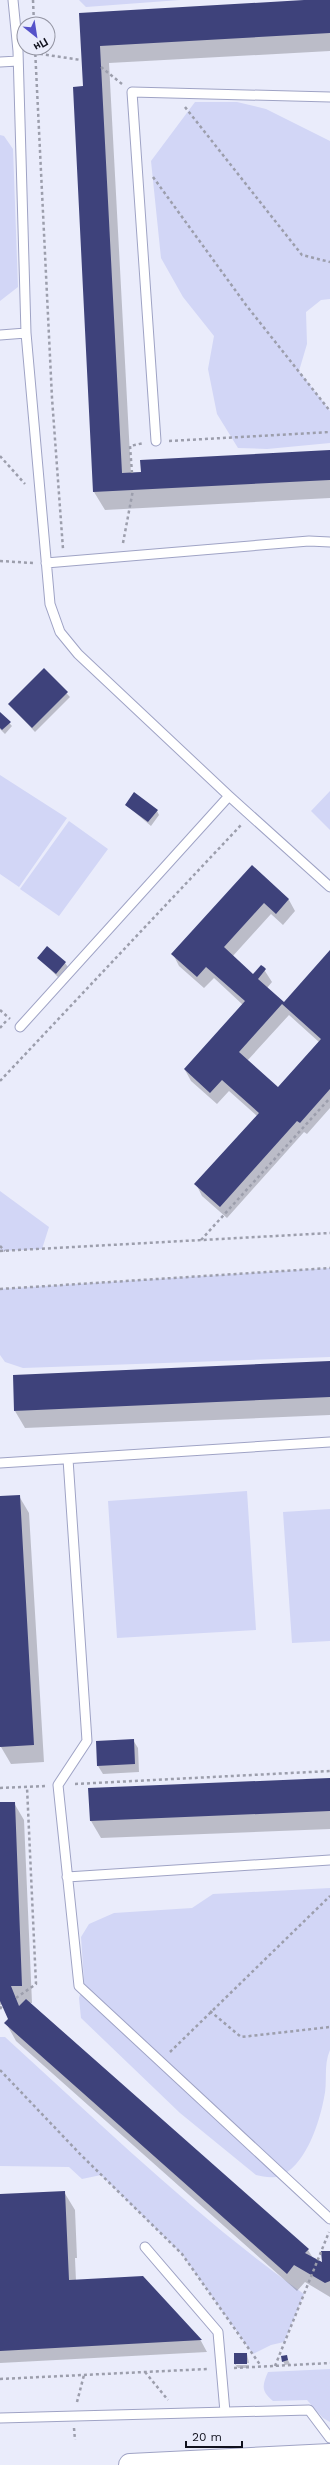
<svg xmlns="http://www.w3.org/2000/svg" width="330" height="2465" viewBox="0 0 330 2465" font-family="'Work Sans',sans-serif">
<rect width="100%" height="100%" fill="#eaecfb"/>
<path fill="#d2d6f6" d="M79,0H180L86,7Z
M195,102H237L266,109L330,141V299L321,300L306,312L307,344L299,371L330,411V443L267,449L238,448L217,414L208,369L214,336L183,297L161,258L151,161Z
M0,135L4,136L13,149L18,287L0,301Z
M0,775L67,818L19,887L0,874Z
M330,791V830L311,811Z
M69,821L108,849L59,916L20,889Z
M0,1191L49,1227L42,1249L0,1251Z
M330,1268V1357L23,1368L5,1362L0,1355V1289Z
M247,1491L256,1630L117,1638L108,1501Z
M330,1509V1641L292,1643L283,1512Z
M330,1888V2050C323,2066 328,2082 324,2098C319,2124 307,2161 283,2175C274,2179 264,2177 256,2175L180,2113L81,2018L79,1998L84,1981L81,1937L89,1924L114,1913L192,1908L213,1894Z
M0,2037H5C102,2125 197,2218 304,2294L284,2342L271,2345L253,2354L182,2254L101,2175L82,2179L69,2167L0,2166Z
M330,2369V2422L323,2418L307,2400L273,2401C261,2391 262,2386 268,2372Z"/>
<path fill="#0003" fill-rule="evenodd" d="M330,0V51L109,63L131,474L330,452V498L105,510L94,492L74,87H84L80,14Z
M44,670L70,697L35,732L9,704Z
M0,713L12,726L5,734L0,729Z
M126,805L157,811L159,815L151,826Z
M252,867L289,900L295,911L283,925L271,914L232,957L253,975L263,968L272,982L267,988L284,1003L330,952V1108L307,1134L304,1132L227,1218L202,1196L196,1184L257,1116L229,1091L217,1104L191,1081L185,1070L243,1005L214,978L204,988L179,966L173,954ZM289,1015L319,1042L278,1088L247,1061Z
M38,958L65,963L68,967L58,977Z
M330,1362V1415L25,1428L15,1411Z
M19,1496L29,1513L44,1762L11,1764L1,1747L0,1731V1497Z
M133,1740L138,1748L139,1772L103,1774L98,1766Z
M330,1779V1829L101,1838L91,1821L89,1789Z
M0,1803H14L24,1820L32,2003H30L308,2250L313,2258L323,2264L330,2252V2297L305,2282L297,2291L16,2041L6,2023L9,2019L3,2004L0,2005Z
M64,2192L75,2210L77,2258H75L76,2281L143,2277L201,2341L207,2352L0,2363V2195Z
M235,2354H247L249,2363H236V2365H249V2368H238L235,2364Z
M286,2356L290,2364L285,2365L283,2361Z"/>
<path fill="#3e427b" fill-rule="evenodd" d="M304,0H330V33L100,46L122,473L141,472L140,460L330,450V480L93,492L73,87L83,86L79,13Z
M44,668L68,692L32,728L8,704Z
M0,712L11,722L2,730L0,728Z
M134,792L158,810L148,822L125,805Z
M252,865L289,899L276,914L264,903L224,947L253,974L261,965L264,967L266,969L258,979L284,1002L330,950V1089L300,1123L297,1121L220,1207L194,1184L259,1113L222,1080L210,1093L184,1069L245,1001L206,967L197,977L171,954ZM282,1004L321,1039L278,1087L239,1052Z
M47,946L66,962L56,974L37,958Z
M330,1361V1397L14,1411L13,1375Z
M20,1495L34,1745L0,1747V1496Z
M134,1739L135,1764L97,1766L96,1741Z
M330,1778V1811L90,1821L88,1788Z
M0,1802H15L22,1986H11L19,2006L26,1999L309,2249L305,2253L322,2262L321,2251H330V2281L325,2283L294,2265L287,2274L4,2023L8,2019L0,2001Z
M65,2191L69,2280L143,2276L202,2340L0,2351V2194Z
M234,2353H247V2364H234Z
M287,2355L288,2360L282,2362L281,2356Z"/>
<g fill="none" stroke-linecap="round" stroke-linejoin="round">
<defs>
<path id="service" d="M13,0L18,51L26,333L50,604L60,632L78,654L229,796L330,887
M0,62L18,61
M0,335L26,333
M156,441L132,92L330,97
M46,563L309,541L330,542
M20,1027L229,796
M68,1459L87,1741L58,1785L79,1986L330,2219
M0,1463L330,1442
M67,1877L330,1860
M145,2247L218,2332L225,2412
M0,2418L309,2410L330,2438"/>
<path id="primary" d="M130,2465L330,2455"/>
</defs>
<use href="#service" stroke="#9fa3c5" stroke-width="11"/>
<use href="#primary" stroke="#9fa3c5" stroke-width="24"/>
<path stroke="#9c9eac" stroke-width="2.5" stroke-dasharray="3 3" stroke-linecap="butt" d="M33,0L34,24
M35,48L52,398L63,549
M34,53L81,60
M101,67L122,84
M185,107L302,255L330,262
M153,177L246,305L330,411
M169,441L330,432
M0,456L25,484
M132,473L130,446L144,443
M123,543L133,490
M0,561L33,563
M0,1010L10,1019
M0,1028L7,1020
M0,1081L242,824
M201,1240L330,1098
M0,1246L5,1251
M0,1251L330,1233
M0,1289L330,1268
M75,1784L330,1771
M0,1788L46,1786
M16,1998L36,1984L27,1787
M0,2009L2,2006
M210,2011L241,2037L330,2027
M170,2052L330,1896
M0,2070L80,2154L182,2254L261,2366
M275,2366L329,2232
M234,2368L330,2363
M145,2372L168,2400
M0,2379L207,2369
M77,2402L84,2375
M74,2428L75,2440"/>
<use href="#service" stroke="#fff" stroke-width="9"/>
<use href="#primary" stroke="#fff" stroke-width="22"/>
</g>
<g transform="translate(36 36) rotate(150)"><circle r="19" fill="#eaecfb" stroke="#9394a2"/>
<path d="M0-3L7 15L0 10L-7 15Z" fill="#5552c9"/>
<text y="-6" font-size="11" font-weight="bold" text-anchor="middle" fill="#10111d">Пн</text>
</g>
<path d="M186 2441v6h56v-6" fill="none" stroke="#10111d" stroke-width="2"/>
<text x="192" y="2441" font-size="12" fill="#10111d" stroke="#eaecfb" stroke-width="3" paint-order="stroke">20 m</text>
</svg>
